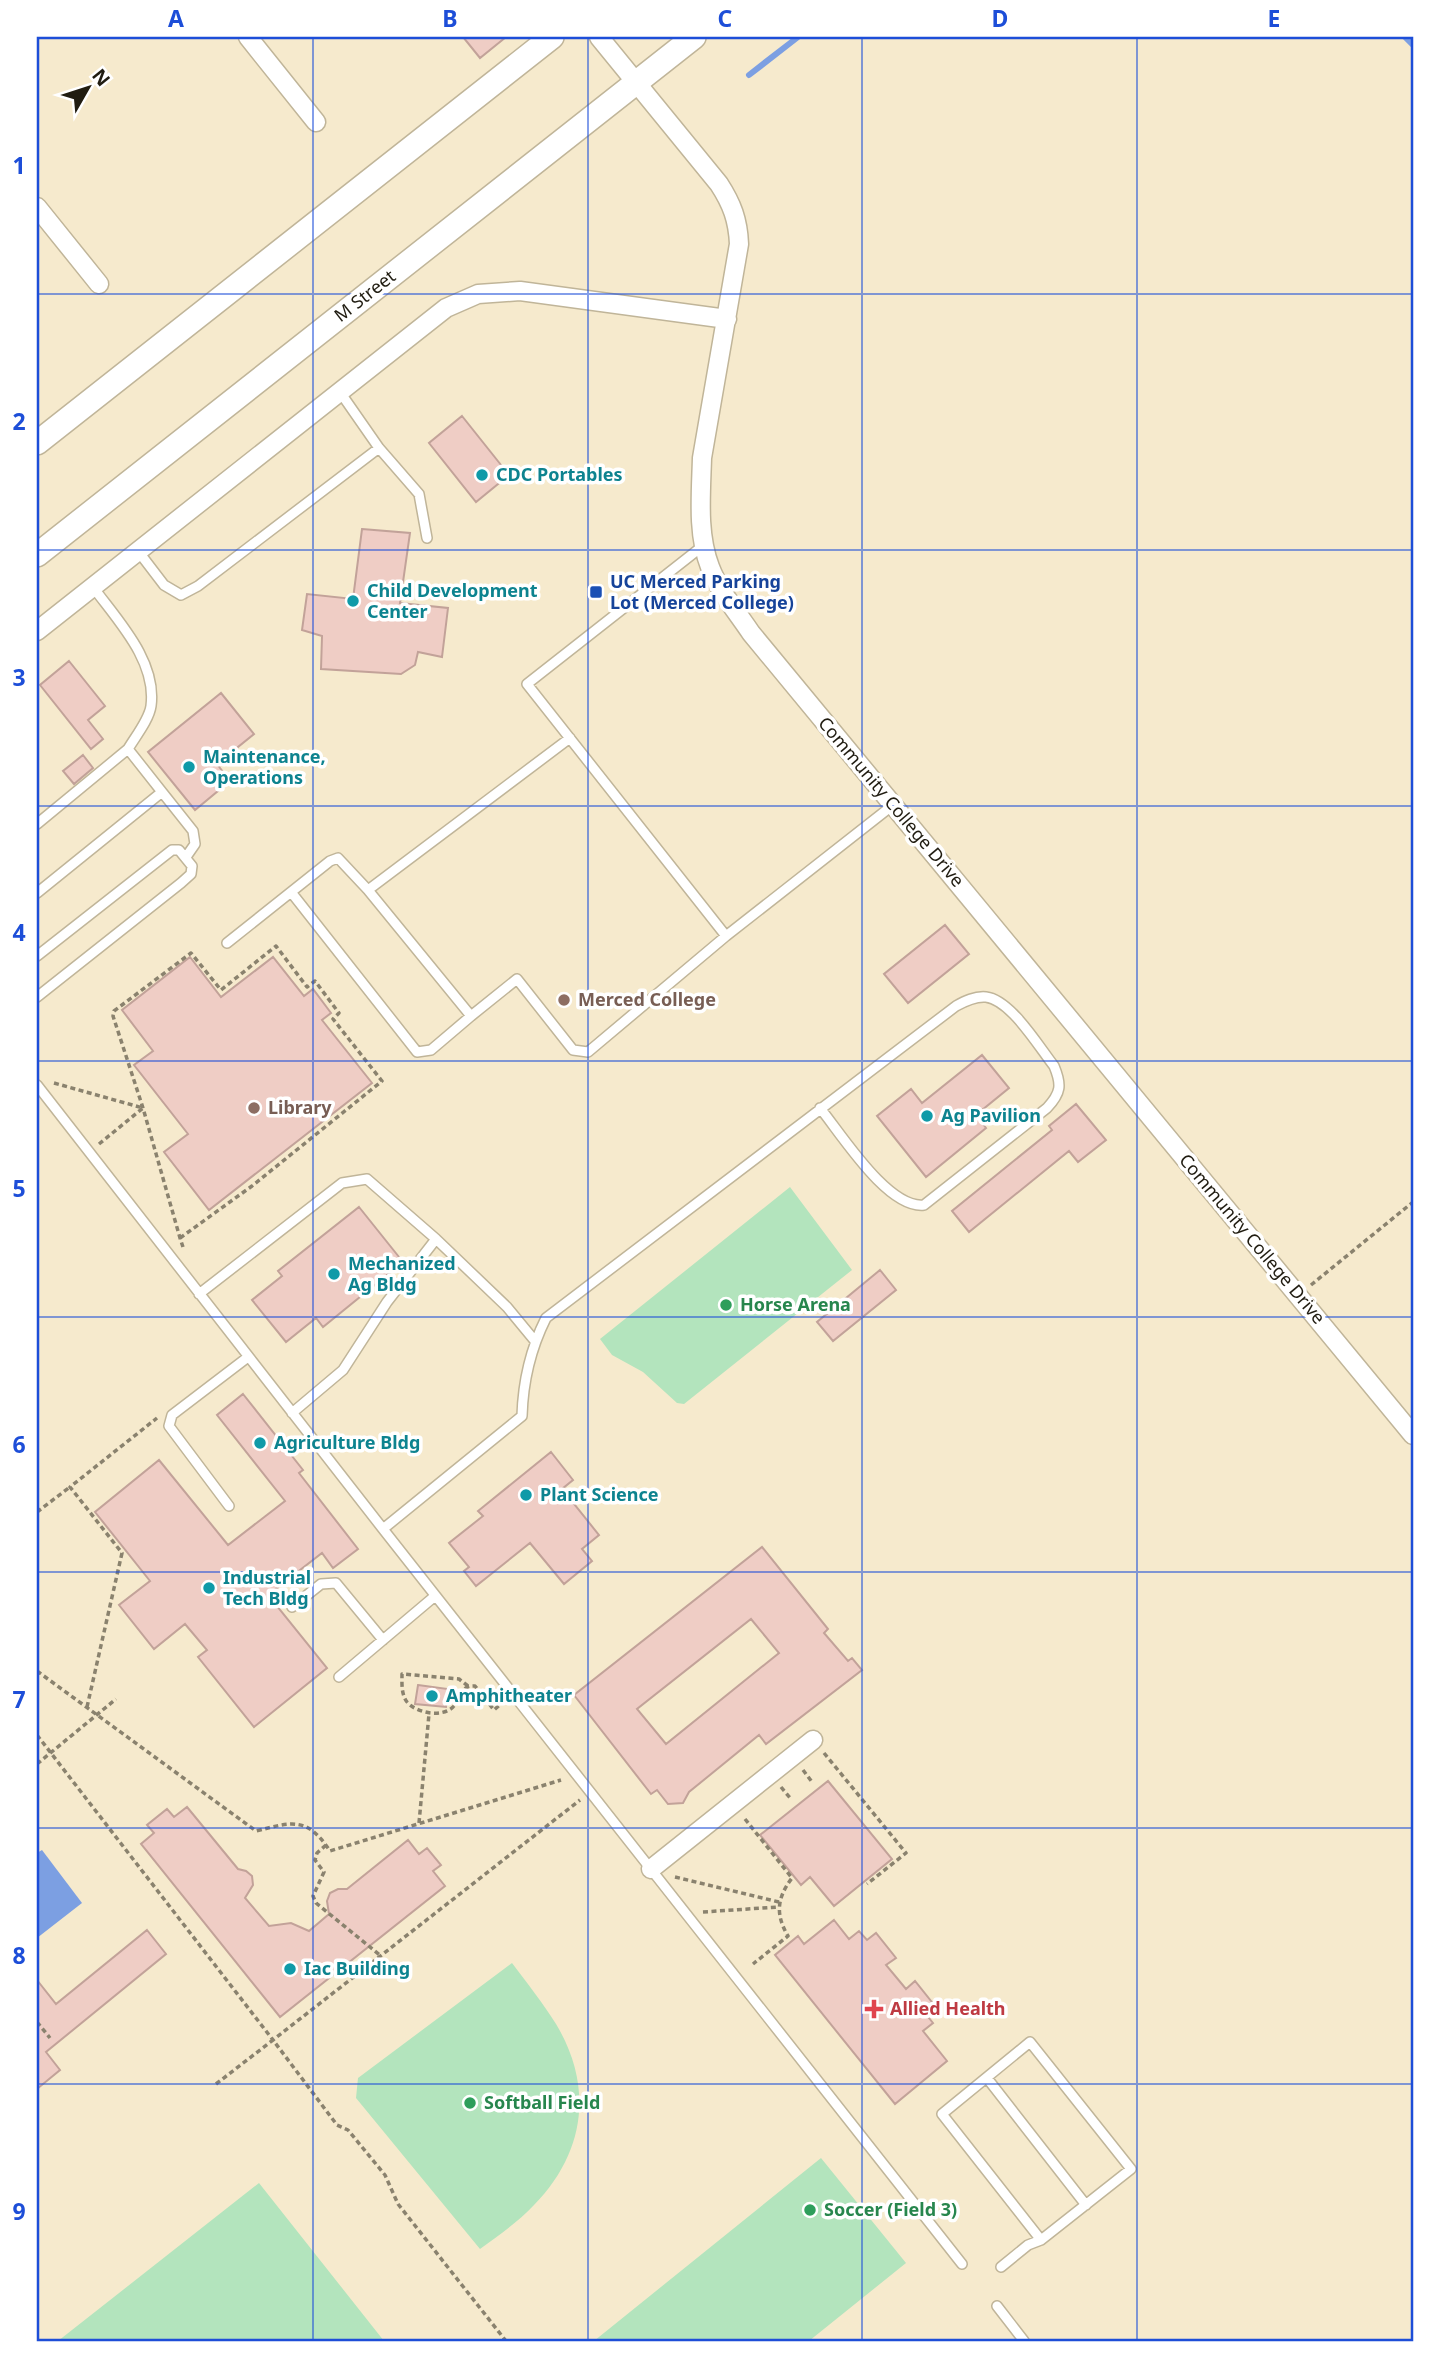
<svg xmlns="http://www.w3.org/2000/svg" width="1450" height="2378" viewBox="0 0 1450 2378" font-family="'Noto Sans',sans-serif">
<rect width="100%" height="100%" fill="#f6eacd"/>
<path fill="#b3e4bd" d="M790,1187L852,1270L684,1404L677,1403L643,1372L612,1355L600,1339Z
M512,1963C527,1983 543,2003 556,2024C594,2087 585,2153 534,2205C518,2222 499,2235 480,2249L356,2098L358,2078Z
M821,2158L906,2263L809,2341H594Z
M259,2183L384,2341H58Z"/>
<path fill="#7c9fe2" d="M42,1850L82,1903L37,1938V1853Z"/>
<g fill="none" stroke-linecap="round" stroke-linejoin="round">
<path stroke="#7c9fe2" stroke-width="6" d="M1405,37L1413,45
M749,75L798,37"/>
</g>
<path fill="#efcdc5" stroke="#c2a299" stroke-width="2" fill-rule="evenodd" d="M463,37H506L480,58Z
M462,416L509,475L476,502L429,443Z
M362,529L410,533L400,603L448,608L442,657L418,652L415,665L401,674L321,669L322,636L302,630L307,594L353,599Z
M69,661L105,706L88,720L103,739L91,749L40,685Z
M221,693L254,734L217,764L230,781L195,810L148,752Z
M83,755L93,768L74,784L63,771Z
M945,925L969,954L908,1003L884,974Z
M190,957L221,997L273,957L304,996L313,989L331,1013L322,1020L372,1083L209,1210L164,1152L188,1134L134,1065L153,1051L122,1010Z
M982,1055L1009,1088L976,1115L986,1128L926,1177L877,1116L911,1089L922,1103Z
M1076,1104L1106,1140L1078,1162L1069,1151L969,1232L952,1211L1052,1130L1049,1126Z
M359,1207L403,1262L323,1327L316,1318L286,1342L252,1300L282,1276L278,1271Z
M880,1270L896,1290L833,1341L817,1322Z
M243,1394L303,1470L299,1473L358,1549L333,1568L322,1553L268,1595L327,1668L254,1727L198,1657L207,1650L185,1624L154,1649L119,1605L150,1581L95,1512L159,1460L228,1545L285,1501L217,1415Z
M551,1452L573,1480L562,1489L599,1535L582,1549L592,1561L564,1584L530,1543L476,1586L464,1571L469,1567L449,1543L483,1516L478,1511Z
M762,1547L828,1629L824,1633L848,1661L852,1658L862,1670L766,1744L759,1735L689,1792L683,1803L668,1804L657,1790L651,1794L574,1695ZM751,1619L779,1653L666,1744L637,1709Z
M418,1685L448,1689L446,1707L415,1704Z
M828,1781L892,1859L834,1906L810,1877L801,1885L760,1835Z
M187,1807L238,1869L246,1871L252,1876L253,1885L245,1898L269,1926L291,1923L309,1931L329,1914L327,1901L330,1893L338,1889H347L408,1840L419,1854L427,1848L441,1865L433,1871L445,1886L280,2017L141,1844L154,1833L147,1825L167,1809L174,1817Z
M834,1920L849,1939L859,1931L867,1940L876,1933L896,1958L886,1965L906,1989L915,1981L935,2006L925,2013L933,2023L923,2031L947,2061L895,2104L775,1955L798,1936L804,1944Z
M147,1930L166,1954L46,2052L60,2070L37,2089V1980L56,2004Z"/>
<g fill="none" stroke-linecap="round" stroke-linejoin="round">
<defs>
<path id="service" d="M340,392L379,448L419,494L427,538
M704,545L527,684L726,936L893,805
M138,551L164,585L181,595L198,586L379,448
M93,587C118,621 157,661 151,706C149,720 135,737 128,749
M570,738L368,890L471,1016L517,979L573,1050L588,1052L726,936
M162,792L193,831L195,844L186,857
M37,824L128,749L162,792L37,893
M291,892L417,1052L431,1050L471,1016
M227,943L330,861L338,858L368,890
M37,956L172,850H179L192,866L191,874L181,883L37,997
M37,1085L383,1529L962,2264
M436,1239L507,1307L535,1341
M199,1294L342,1183L367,1179L436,1239L387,1302L343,1370L292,1413
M229,1506L169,1426L172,1415L248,1357
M383,1529L522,1416C523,1381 530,1350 546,1318L956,1006C965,1001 975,996 986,997C1011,1000 1039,1047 1054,1066C1062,1085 1061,1093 1047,1108L924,1205C888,1209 842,1135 820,1108
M292,1607L321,1584L336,1583L383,1640
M339,1677L435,1596
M987,2078L1086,2205
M1001,2267L1028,2245L1041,2240L1131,2169L1030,2042L942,2114L1041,2240
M997,2306L1024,2341"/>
<path id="minor" d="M248,37L316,122
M599,37L719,184C732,204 738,220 739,244L702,458C701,494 697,534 710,567C719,591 737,612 751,633L1413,1435
M37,207L99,284
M37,631L446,308L478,294L520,291L727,319
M651,1869L813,1740"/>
<path id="tertiary" d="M37,443L552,37
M37,555L694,37"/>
</defs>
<use href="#service" stroke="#c0b599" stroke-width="12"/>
<use href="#minor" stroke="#c0b599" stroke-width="21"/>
<use href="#tertiary" stroke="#c0b599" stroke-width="26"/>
<path stroke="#8a826e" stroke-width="3.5" stroke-dasharray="5 3.5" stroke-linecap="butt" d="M54,1083L143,1108
M99,1144L143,1108
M180,1238L252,1186L382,1081L333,1019L339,1013L315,981L307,987L276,946L221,990L191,953L114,1011L113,1016L143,1108L180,1238L183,1247
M1311,1285L1413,1202
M37,1512L70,1487
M37,1671L256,1831C292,1822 307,1816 330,1851L561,1780
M468,1686L459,1679L402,1674C402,1683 401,1694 407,1702C416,1713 442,1718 453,1707C463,1698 459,1685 475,1686L494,1710L503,1702
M87,1707L122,1553L70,1487L157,1418
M37,1735L273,2040L580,1800
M824,1753L906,1853L867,1884
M37,1764L116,1699
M803,1770L812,1782
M781,1787L791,1799
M745,1819L792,1878C777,1898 775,1914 788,1936L753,1964
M419,1823L429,1714
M326,1845L317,1853L315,1860L324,1872L313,1896L316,1903L381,1956
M675,1877L779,1902
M703,1912L778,1907
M37,2022L50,2038
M216,2084L273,2040L337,2125L348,2130L385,2175L398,2204L506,2341"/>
<use href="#service" stroke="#fff" stroke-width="9"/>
<use href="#minor" stroke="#fff" stroke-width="18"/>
<use href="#tertiary" stroke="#fff" stroke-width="23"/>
</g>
<path fill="none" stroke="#1d4ed8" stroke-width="2" stroke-opacity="0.55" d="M313,37V2341M588,37V2341M862,37V2341M1137,37V2341M37,294H1413M37,550H1413M37,806H1413M37,1061H1413M37,1317H1413M37,1572H1413M37,1828H1413M37,2084H1413"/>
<g fill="#0f9aa8" stroke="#fff" stroke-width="2.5">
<circle cx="482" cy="475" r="7"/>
<circle cx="353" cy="601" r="7"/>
<circle cx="189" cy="767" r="7"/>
<circle cx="927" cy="1116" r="7"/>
<circle cx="334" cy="1274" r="7"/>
<circle cx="260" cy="1443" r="7"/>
<circle cx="526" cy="1495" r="7"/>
<circle cx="209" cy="1588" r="7"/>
<circle cx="432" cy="1696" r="7"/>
<circle cx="290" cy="1969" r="7"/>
</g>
<rect fill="#1a4fb4" stroke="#fff" stroke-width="2.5" x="589" y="585" width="14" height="14" rx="3.5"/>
<g fill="#8d6e63" stroke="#fff" stroke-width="2.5">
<circle cx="564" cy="1000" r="7"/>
<circle cx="254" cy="1108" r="7"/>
</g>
<g fill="#2e9e5b" stroke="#fff" stroke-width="2.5">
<circle cx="726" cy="1305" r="7"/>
<circle cx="470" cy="2103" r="7"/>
<circle cx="810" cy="2210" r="7"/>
</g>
<path fill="#e0444e" stroke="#fff" stroke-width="2.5" d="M870.5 1998.5h7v7h7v7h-7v7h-7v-7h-7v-7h7z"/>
<g text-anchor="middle" stroke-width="7" stroke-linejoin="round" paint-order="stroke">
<g font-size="18" fill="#201c11" stroke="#fff">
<text transform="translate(365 296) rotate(-38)" y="6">M Street</text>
<text transform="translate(891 802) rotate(50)" y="6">Community College Drive</text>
<text transform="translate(1252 1239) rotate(50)" y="6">Community College Drive</text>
</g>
<g font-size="18" font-weight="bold" fill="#0d838f" stroke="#fff" text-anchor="start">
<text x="496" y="481">CDC Portables</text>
<text x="367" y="597">Child Development<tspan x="367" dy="21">Center</tspan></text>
<text x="203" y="763">Maintenance,<tspan x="203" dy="21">Operations</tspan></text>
<text x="941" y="1122">Ag Pavilion</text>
<text x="348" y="1270">Mechanized<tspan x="348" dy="21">Ag Bldg</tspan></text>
<text x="274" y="1449">Agriculture Bldg</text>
<text x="540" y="1501">Plant Science</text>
<text x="223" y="1584">Industrial<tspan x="223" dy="21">Tech Bldg</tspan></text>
<text x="446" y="1702">Amphitheater</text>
<text x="304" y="1975">Iac Building</text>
</g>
<g font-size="18" font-weight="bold" fill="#164399" stroke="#fff" text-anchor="start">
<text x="610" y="588">UC Merced Parking<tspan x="610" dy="21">Lot (Merced College)</tspan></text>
</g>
<g font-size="18" font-weight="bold" fill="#785e54" stroke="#fff" text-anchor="start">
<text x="578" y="1006">Merced College</text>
<text x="268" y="1114">Library</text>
</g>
<g font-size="18" font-weight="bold" fill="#27864d" stroke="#fff" text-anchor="start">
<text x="740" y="1311">Horse Arena</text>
<text x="484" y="2109">Softball Field</text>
<text x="824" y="2216">Soccer (Field 3)</text>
</g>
<g font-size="18" font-weight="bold" fill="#be3a42" stroke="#fff" text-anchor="start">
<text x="890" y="2015">Allied Health</text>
</g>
</g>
<rect width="1450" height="2378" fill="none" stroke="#ffffff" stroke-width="77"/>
<g transform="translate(88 88) rotate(51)" stroke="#ffffff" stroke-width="5" paint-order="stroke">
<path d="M0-5L12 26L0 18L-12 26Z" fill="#201c11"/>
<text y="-10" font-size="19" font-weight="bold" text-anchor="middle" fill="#201c11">N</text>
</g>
<rect x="38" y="38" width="1374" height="2302" fill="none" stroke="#1d4ed8" stroke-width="2.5"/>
<g font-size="23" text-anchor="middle" font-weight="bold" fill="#1d4ed8">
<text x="176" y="27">A</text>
<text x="450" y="27">B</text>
<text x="725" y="27">C</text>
<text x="1000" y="27">D</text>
<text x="1274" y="27">E</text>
<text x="19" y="174">1</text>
<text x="19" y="430">2</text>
<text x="19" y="686">3</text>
<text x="19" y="941">4</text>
<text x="19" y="1197">5</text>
<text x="19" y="1453">6</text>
<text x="19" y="1708">7</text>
<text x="19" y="1964">8</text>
<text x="19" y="2220">9</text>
</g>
</svg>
